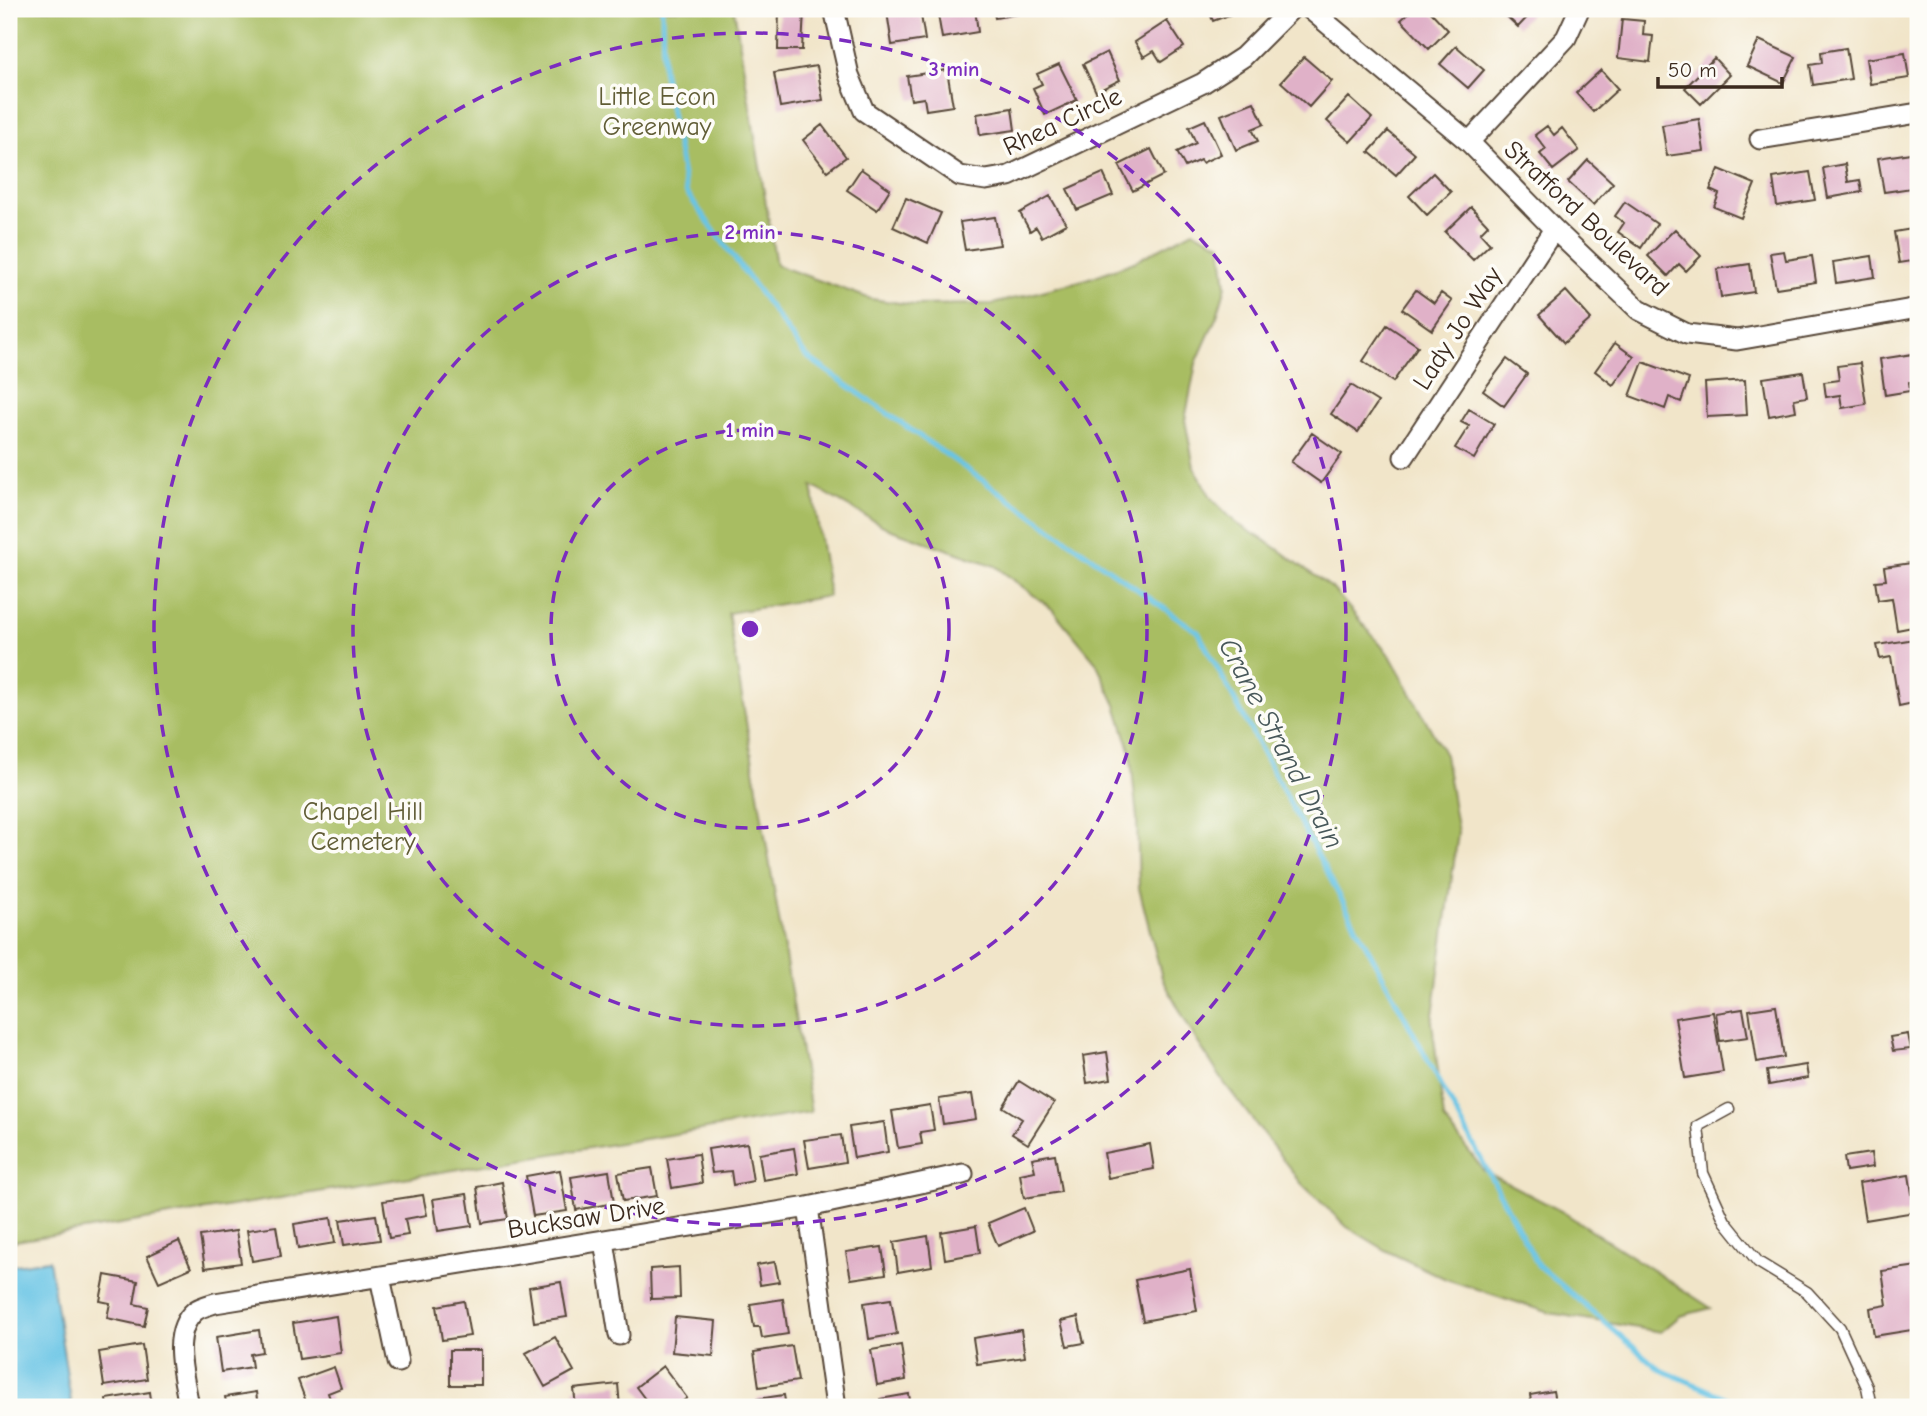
<svg xmlns="http://www.w3.org/2000/svg" width="1927" height="1416" viewBox="0 0 1927 1416" font-family="'Comic Neue',sans-serif">
<rect width="100%" height="100%" fill="#fdfcf7"/>
<filter id="ink" filterUnits="userSpaceOnUse"><feTurbulence type="fractalNoise" baseFrequency=".0143" numOctaves="2"/><feDisplacementMap in="SourceGraphic" scale="14" xChannelSelector="R" yChannelSelector="G"/><feConvolveMatrix kernelMatrix="1 2 1 2 8 2 1 2 1" color-interpolation-filters="sRGB"/></filter>
<filter id="wash" filterUnits="userSpaceOnUse"><feTurbulence type="fractalNoise" baseFrequency=".00686" numOctaves="4" result="noise"/><feDisplacementMap in="SourceGraphic" scale="28" xChannelSelector="R" yChannelSelector="G"/><feGaussianBlur stdDeviation="1.57" result="paint"/><feColorMatrix in="noise" values="0 0 0 0 0 0 0 0 0 0 0 0 0 0 0 0 0 1.4 0 .05"/><feComposite in="paint" operator="in"/></filter>
<g filter="url(#wash)">
<rect width="100%" height="100%" fill="#f1e5c9"/>
<path fill="#a8bd62" stroke="#727440" stroke-width="2" d="M9,9H734L776,265L871,299L914,305L993,304L1087,279L1134,262L1193,231L1221,244L1226,286L1217,316L1196,363L1185,420L1194,467L1212,499L1236,523L1272,545L1332,588L1391,657L1445,755L1458,833L1432,1022L1444,1119L1484,1171L1563,1212L1711,1308L1680,1316L1661,1332L1550,1313L1446,1279L1391,1253L1347,1227L1301,1183L1225,1084L1195,1038L1162,978L1139,888L1137,818L1130,750L1116,705L1096,662L1052,609L995,566L889,529L812,486L829,596L728,613L811,1112L9,1242Z"/>
<path fill="#67c4e5" stroke="#517782" stroke-width="2" d="M49,1260L72,1407H9V1266Z"/>
<g fill="none" stroke-linecap="round" stroke-linejoin="round">
<path stroke="#67c4e5" stroke-width="5" d="M662,9L663,69L686,192L806,356L1198,632L1538,1265L1659,1369L1748,1407"/>
</g>
<g id="blocks">
<path fill="#e0b1c8" d="M779,9H804L802,50H778Z
M910,9H920L925,40L892,45L887,12Z
M937,9H975L978,32L942,38Z
M993,9H1035V11L995,18Z
M1059,9H1075L1063,16Z
M1208,9H1230L1232,14L1213,21Z
M1413,9H1428L1448,30L1429,49L1401,20Z
M1499,9H1535L1518,27Z
M1622,19L1644,21L1643,35L1653,36L1650,62L1618,58Z
M1167,21L1184,47L1161,62L1154,51L1144,57L1135,42Z
M1759,40L1796,57L1783,83L1747,66Z
M1456,46L1484,70L1468,88L1440,64Z
M1846,48L1851,79L1813,85L1810,65L1822,63L1821,52Z
M1107,52L1120,80L1096,92L1083,64Z
M1905,53L1909,78L1870,84L1866,59Z
M1304,57L1332,81L1309,107L1281,82Z
M1714,58L1730,75L1701,104L1685,88Z
M1059,64L1077,100L1045,115L1033,88L1042,84L1037,74Z
M817,66L823,100L780,107L774,73Z
M947,70L953,106L926,110L924,98L911,100L907,76Z
M1601,70L1618,89L1593,112L1576,93Z
M1349,97L1372,118L1350,142L1327,121Z
M1254,102L1264,124L1252,129L1258,141L1236,150L1221,115Z
M1012,108L1015,130L980,135L977,114Z
M1699,119L1704,151L1667,156L1662,125Z
M1205,120L1221,154L1202,163L1200,160L1185,167L1177,152L1196,143L1189,127Z
M822,125L846,157L827,171L803,140Z
M1547,126L1554,135L1562,128L1579,150L1553,170L1540,154L1546,149L1535,135Z
M1388,131L1415,154L1396,175L1369,152Z
M1151,149L1164,175L1133,191L1119,165Z
M1917,152L1918,178L1910,179L1912,188L1884,192L1878,158Z
M1588,160L1613,183L1593,205L1568,182Z
M1845,164L1848,182L1860,180L1862,192L1828,198L1823,168Z
M861,169L890,189L877,210L847,190Z
M1719,169L1755,184L1741,218L1714,207L1719,194L1710,190Z
M1810,172L1815,200L1777,206L1773,178Z
M1103,173L1113,195L1077,210L1067,189Z
M1433,173L1451,192L1427,215L1409,196Z
M1050,196L1066,224L1042,237L1036,227L1030,231L1020,213Z
M906,198L941,213L928,243L893,227Z
M1625,202L1657,224L1641,248L1618,232L1624,223L1615,216Z
M1471,207L1488,225L1480,233L1490,244L1473,260L1445,232Z
M995,217L1000,245L965,250L960,222Z
M1918,228V260L1899,263L1894,232Z
M1675,229L1701,256L1686,271L1679,264L1668,276L1648,256Z
M1784,251L1786,260L1812,256L1816,282L1776,288L1770,253Z
M1872,256L1875,277L1836,283L1833,262Z
M1750,264L1754,292L1721,297L1717,269Z
M1416,290L1434,303L1441,293L1452,301L1432,330L1402,309Z
M1566,291L1591,319L1564,343L1539,315Z
M1387,325L1418,346L1393,382L1363,361Z
M1615,343L1634,357L1613,385L1595,371Z
M1913,354L1917,381L1909,382L1910,391L1885,395L1880,359Z
M1507,359L1527,374L1504,406L1483,391Z
M1643,362L1689,379L1681,402L1669,397L1665,409L1630,396Z
M1860,363L1866,404L1842,408L1840,395L1826,397L1824,382L1839,380L1837,366Z
M1803,372L1807,397L1794,399L1796,411L1769,416L1763,378Z
M1745,380L1747,415L1707,417L1705,383Z
M1351,385L1378,402L1358,432L1331,414Z
M1469,409L1494,424L1474,459L1455,448L1469,426L1461,422Z
M1312,433L1342,454L1321,483L1291,462Z
M1918,562V626L1897,630L1892,598L1878,600L1875,581L1886,580L1884,567Z
M1915,639L1918,655V702L1899,706L1891,657L1880,659L1877,645Z
M1776,1006L1784,1057L1757,1062L1749,1010Z
M1743,1009L1748,1037L1720,1041L1716,1013Z
M1713,1012L1723,1072L1685,1078L1675,1018Z
M1908,1034L1911,1049L1893,1051L1890,1037Z
M1107,1052L1111,1079L1087,1083L1083,1056Z
M1806,1065L1808,1078L1769,1085L1767,1071Z
M1019,1081L1054,1103L1028,1144L1012,1134L1022,1119L1003,1107Z
M972,1094L976,1119L943,1124L939,1099Z
M930,1105L934,1130L920,1132L922,1144L898,1148L892,1111Z
M884,1122L888,1152L854,1158L849,1127Z
M841,1135L845,1162L809,1168L804,1140Z
M747,1143L753,1181L733,1185L731,1171L712,1173L708,1149Z
M1150,1144L1154,1169L1108,1178L1104,1153Z
M794,1148L798,1174L763,1180L759,1154Z
M1871,1153L1873,1167L1846,1171L1844,1157Z
M698,1154L702,1183L672,1188L667,1159Z
M1055,1154L1061,1192L1024,1198L1020,1174L1035,1171L1032,1158Z
M652,1168L657,1196L623,1201L618,1173Z
M560,1170L567,1211L533,1216L526,1176Z
M609,1171L614,1203L576,1210L571,1177Z
M1909,1175L1915,1212L1865,1220L1859,1183Z
M502,1182L508,1219L482,1223L477,1187Z
M467,1194L472,1226L438,1231L433,1199Z
M423,1195L427,1215L405,1219L408,1235L389,1238L383,1201Z
M1024,1208L1033,1231L998,1246L988,1223Z
M376,1215L380,1240L344,1245L340,1220Z
M331,1218L335,1243L298,1249L294,1224Z
M276,1226L281,1256L252,1261L247,1230Z
M976,1226L980,1253L945,1259L941,1232Z
M236,1231L241,1263L205,1268L200,1236Z
M928,1236L932,1266L898,1272L894,1242Z
M179,1241L191,1268L159,1282L147,1256Z
M882,1247L886,1274L851,1279L846,1252Z
M775,1262L779,1282L760,1285L757,1265Z
M1918,1266V1329L1874,1336L1870,1308L1887,1305L1882,1271Z
M679,1267L680,1298L651,1299L650,1269Z
M1190,1269L1197,1311L1143,1321L1135,1280Z
M105,1275L138,1281L134,1304L148,1307L144,1326L107,1318L110,1303L100,1301Z
M561,1282L567,1317L534,1322L529,1287Z
M783,1299L788,1334L762,1338L760,1327H754L750,1304Z
M891,1299L897,1334L869,1339L864,1303Z
M464,1301L470,1336L442,1340L437,1306Z
M336,1316L341,1353L299,1359L293,1323Z
M675,1317L716,1321L713,1356L672,1352Z
M1078,1317L1084,1343L1067,1346L1061,1321Z
M259,1330L262,1352L250,1354L252,1367L221,1372L216,1337Z
M1021,1330L1025,1357L977,1364L973,1338Z
M555,1337L574,1371L545,1387L526,1353Z
M142,1345L147,1379L104,1386L99,1352Z
M901,1345L906,1380L877,1385L871,1350Z
M792,1346L798,1381L759,1387L754,1352Z
M450,1350H481V1385H450Z
M663,1366L687,1398L675,1407H651L636,1387Z
M334,1367L341,1388L328,1393L333,1407H308L298,1380Z
M618,1384L620,1407H576L574,1389Z
M1553,1391L1556,1407H1532L1530,1395Z
M150,1392L152,1407H107L106,1399Z
M256,1392L258,1407H227L225,1397Z
M909,1394L911,1407H881L880,1399Z
M784,1395L786,1407H758L757,1399Z"/>
</g>
</g>
<g filter="url(#ink)">
<use href="#blocks" fill-opacity="0" stroke="#564638" stroke-width="2"/>
<g fill="none" stroke-linecap="round" stroke-linejoin="round">
<defs>
<path id="lane" d="M1729,1109L1698,1126L1703,1173L1725,1221L1758,1262L1807,1292L1840,1328L1867,1387L1871,1407"/>
<path id="street" d="M834,9L849,75L864,111L960,176L986,180L1009,176L1203,83L1243,57L1291,9
M1310,9L1469,142L1554,229L1639,310L1687,334L1737,340L1918,308
M1760,139L1918,113
M1469,142L1566,38L1578,12L1577,9
M1404,457L1554,229
M808,1207L836,1407
M604,1241L619,1335
M380,1277L398,1362
M189,1407C185,1379 169,1333 195,1311C200,1307 209,1305 215,1303L808,1207L963,1174"/>
</defs>
<use href="#lane" stroke="#564638" stroke-width="13"/>
<use href="#street" stroke="#564638" stroke-width="23"/>
<use href="#lane" stroke="#fff" stroke-width="10"/>
<use href="#street" stroke="#fff" stroke-width="19"/>
</g>
</g>
<g fill="none" stroke="#7b2cbf" stroke-width="3.5" stroke-dasharray="12 9">
<circle cx="750" cy="629" r="199"/>
<circle cx="750" cy="629" r="397"/>
<circle cx="750" cy="629" r="596"/>
</g>
<g text-anchor="middle" stroke-width="7" stroke-linejoin="round" paint-order="stroke">
<g font-size="26" fill="#615d36" stroke="#fdfcf7">
<text x="657" y="105">Little Econ<tspan x="657" dy="30">Greenway</tspan></text>
<text x="363" y="820">Chapel Hill<tspan x="363" dy="30">Cemetery</tspan></text>
</g>
<g font-size="26" fill="#3b2a1e" stroke="#fdfcf7">
<text transform="translate(1062 121) rotate(-25)" y="9">Rhea Circle</text>
<text transform="translate(1587 218) rotate(43)" y="9">Stratford Boulevard</text>
<text transform="translate(1457 328) rotate(-57)" y="9">Lady Jo Way</text>
<text transform="translate(586 1217) rotate(-9)" y="9">Bucksaw Drive</text>
</g>
<g font-size="28" font-style="italic" fill="#48585a" stroke="#fdfcf7">
<text transform="translate(1282 743) rotate(62)" y="10">Crane Strand Drain</text>
</g>
</g>
<circle cx="750" cy="629" r="10" fill="#7b2cbf" stroke="#fdfcf7" stroke-width="3.5"/>
<g font-size="21" text-anchor="middle" font-weight="bold" fill="#7b2cbf" stroke="#fdfcf7" stroke-width="7" stroke-linejoin="round" paint-order="stroke">
<text x="954" y="76">3 min</text>
<text x="750" y="239">2 min</text>
<text x="750" y="437">1 min</text>
</g>
<rect width="1927" height="1416" fill="none" stroke="#fdfcf7" stroke-width="35"/>
<path d="M1658 77v10h124v-10" fill="none" stroke="#3b2a1e" stroke-width="3.5"/>
<text x="1668" y="77" font-size="21" fill="#3b2a1e" stroke="#fdfcf7" stroke-width="5" paint-order="stroke">50 m</text>
</svg>
